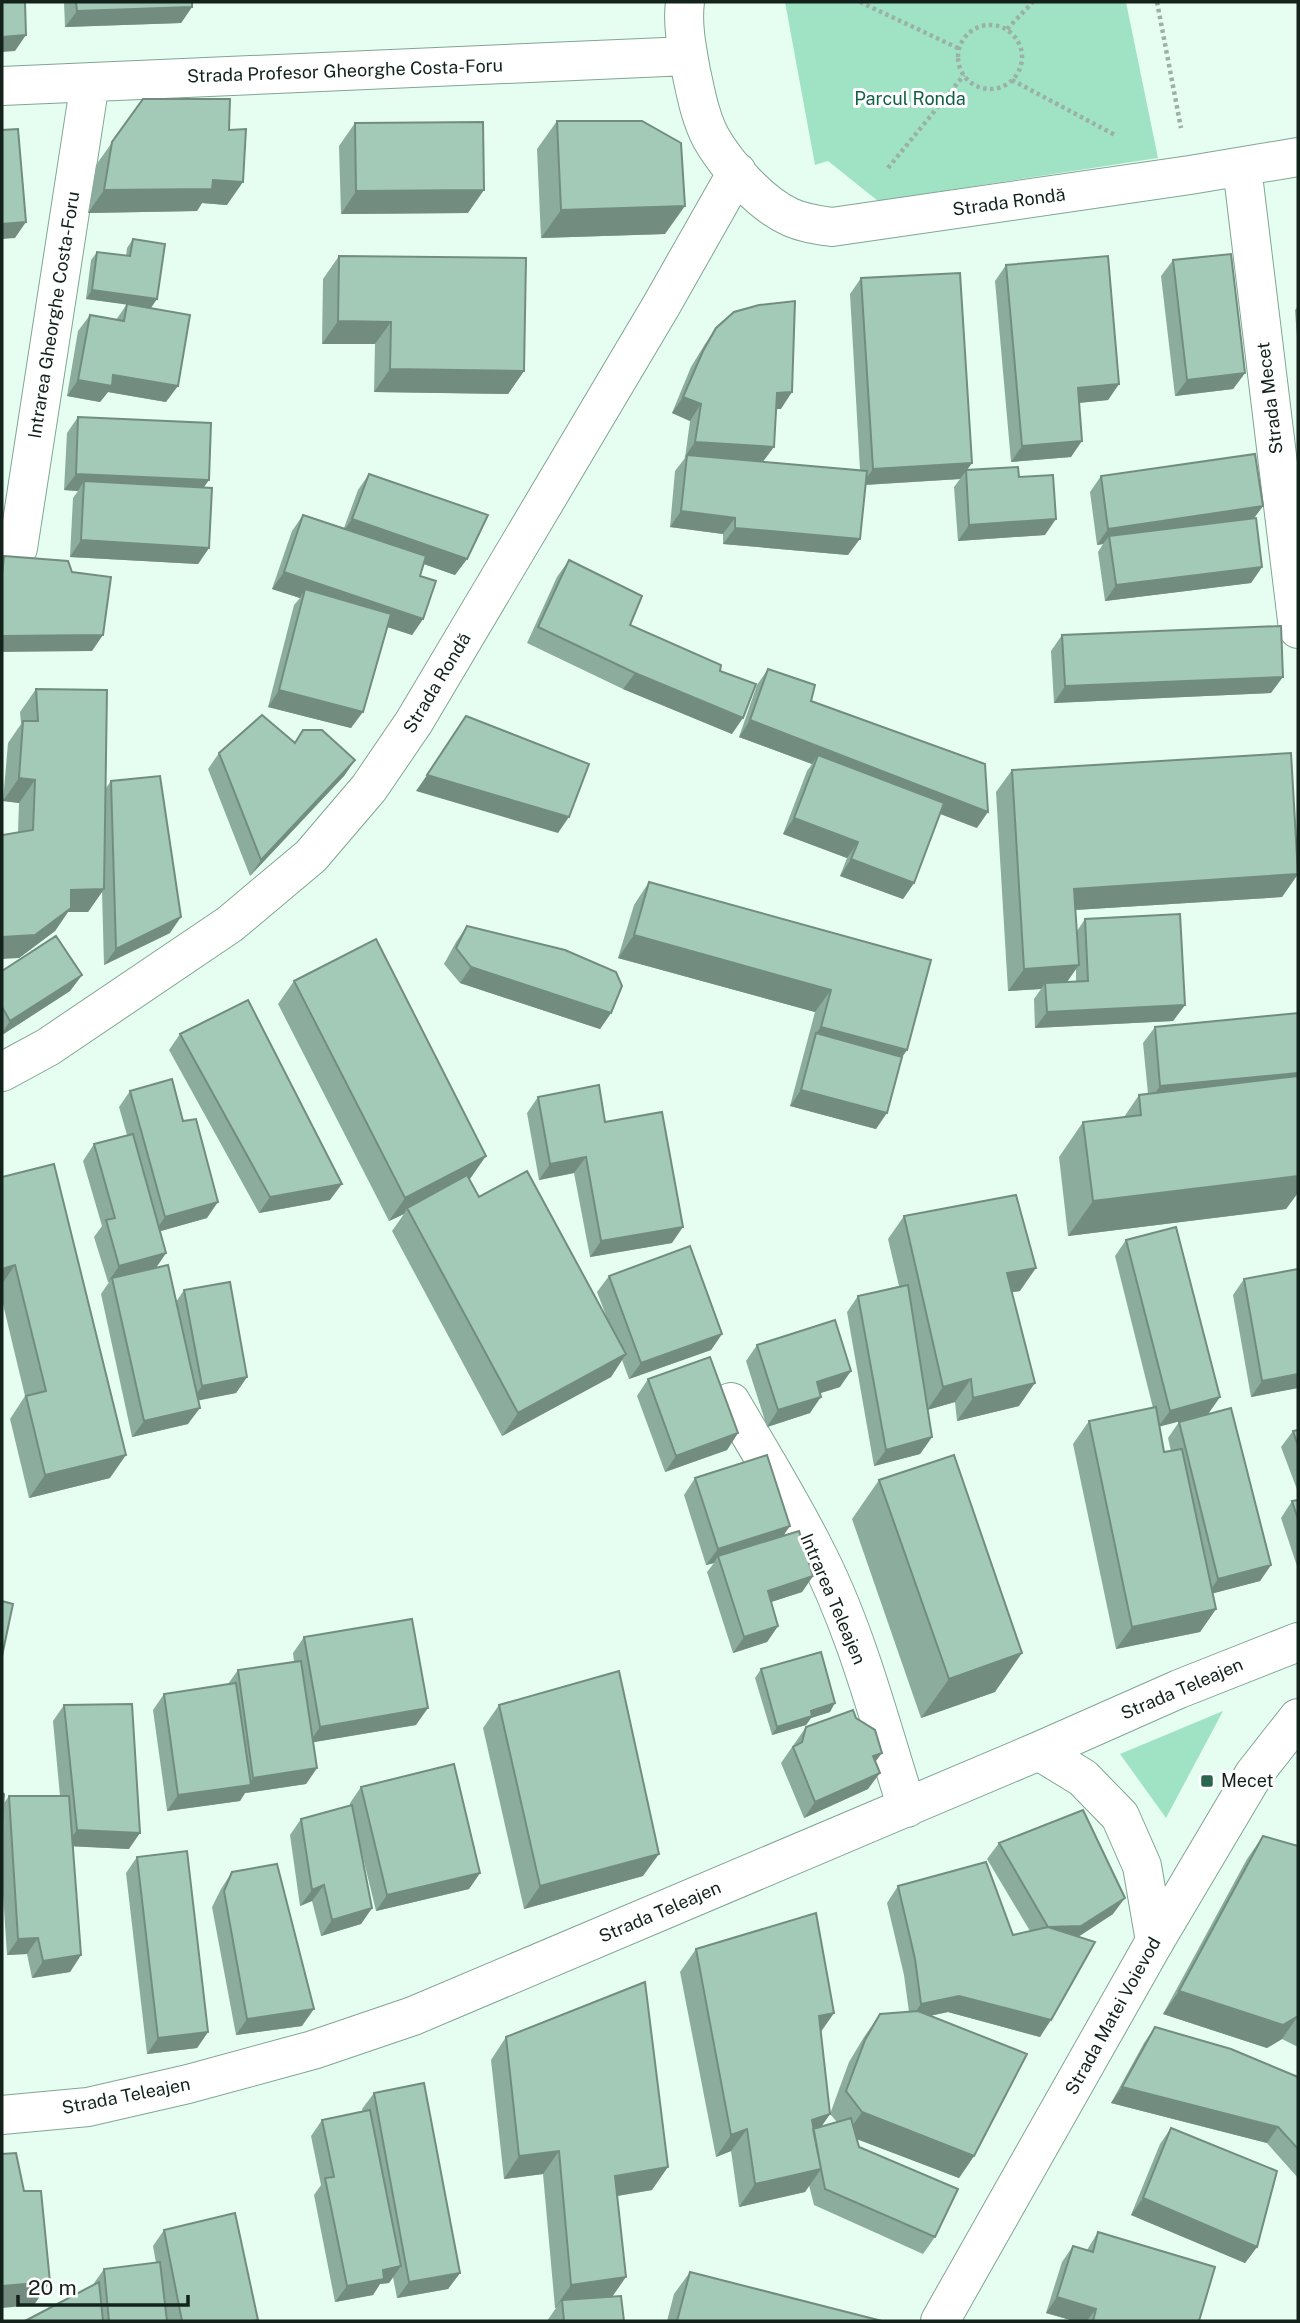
<svg xmlns="http://www.w3.org/2000/svg" width="1300" height="2323" viewBox="0 0 1300 2323" font-family="'Public Sans',sans-serif">
<rect width="100%" height="100%" fill="#e6fef2"/>
<path fill="#9fe3c4" d="M785,2H1126L1158,158L878,201L828,161L815,165Z
M1223,1711L1166,1818L1120,1754Z"/>
<g fill="none" stroke-linecap="round" stroke-linejoin="round">
<defs>
<path id="street" d="M685,2C682,24 687,49 691,71C696,94 700,117 711,138C727,166 761,204 790,217C803,223 818,225 832,227L1190,175L1298,157
M2,86L688,56
M1242,167L1298,629
M18,548L90,82
M2,1072L48,1047L230,924L311,856L369,788L414,722L661,306L737,172
M731,1402C759,1450 788,1497 813,1546C856,1628 879,1720 907,1808
M1039,1751L1083,1778L1120,1816L1142,1866L1155,1941
M2,2115L88,2107L188,2084L313,2050L413,2016L1039,1751L1179,1689L1298,1642"/>
<path id="secondary" d="M940,2321L1155,1941L1254,1774L1298,1718"/>
</defs>
<use href="#street" stroke="#80a593" stroke-width="40"/>
<use href="#secondary" stroke="#80a593" stroke-width="40"/>
<path stroke="#9bb0a6" stroke-width="4.5" stroke-dasharray="3.5 3.5" stroke-linecap="butt" d="M860,2L960,49
M1157,2L1181,128
M958 57a32 32 0 1 1 64 0a32 32 0 1 1-64 0Z
M1007,29L1033,2
M1012,80L1115,135
M888,168L964,75"/>
<use href="#street" stroke="#fff" stroke-width="38"/>
<use href="#secondary" stroke="#fff" stroke-width="38"/>
</g>
<path fill="#8cad9d" fill-rule="evenodd" d="M64,2H192V7L181,23L65,27Z
M143,99L227,205L202,203L197,211L88,213L96,165Z
M557,121L665,234L541,238L537,149Z
M355,123L468,213L341,214L339,146Z
M133,239L151,308L166,402L108,392L100,402L67,396L78,331L90,315L116,320L127,304L86,299L91,260L97,252L126,256L127,248Z
M339,256L524,371L508,394L374,392L375,344H322L323,279Z
M1173,260L1245,373L1233,389L1175,396L1161,276Z
M1006,265L1119,384L1108,400L1079,403L1071,457L1011,462L995,281Z
M861,278L972,463L967,470L1019,477L1045,535L958,541L954,487L960,479L866,485L848,555L723,544V534L670,527L675,471L685,458L690,421L672,413L691,367L705,344L716,328L781,409H776L763,462L860,470L850,294Z
M1298,306V352L1295,310Z
M78,417L203,488L209,548L198,564L70,557L73,498L78,491L64,490L67,433Z
M369,474L467,559L455,575L424,564L420,576L423,619L412,635L387,627L351,728L268,707L294,605L300,598L272,589L292,531L303,515L344,528L358,490Z
M1101,476L1263,506L1254,518L1262,567L1251,583L1105,601L1098,552L1103,544L1097,545L1090,492Z
M569,560L630,625L720,671L732,734L623,689L527,643L557,577Z
M1062,635L1271,693L1054,703L1051,651Z
M768,669L977,828L940,814L914,883L903,899L840,876L847,858L783,834L807,771L812,764L739,737L757,685Z
M36,689L106,788L111,781L170,933L104,965L102,892L88,912H68L55,931L19,958L18,832L19,803L3,801L8,743L21,724L20,712Z
M295,743L355,760L344,776L250,876L208,769L219,753Z
M1012,770L1298,874L1282,897L1075,910L1077,931L1085,919L1185,1005L1173,1021L1035,1028L1034,999L1041,989L1008,991L996,792ZM1076,969V981L1067,982Z
M649,882L931,960L907,1050L902,1057L876,1129L790,1106L815,1012L618,958L634,905Z
M467,926L611,1013L600,1029L460,983L444,964L456,942Z
M2,971L82,975L70,991L2,1035Z
M294,981L470,1179H469L479,1197L607,1318L597,1292L609,1276L722,1334L711,1350L629,1379L622,1360L611,1377L502,1436L392,1231L404,1214L389,1221L278,1004Z
M1155,1027L1297,1193L1286,1209L1068,1236L1059,1157L1083,1122L1124,1117L1139,1095L1148,1094L1143,1043Z
M180,1034L330,1200L259,1213L169,1050Z
M130,1091L207,1218L160,1231L166,1253L156,1268L176,1302L184,1290L247,1377L236,1393L198,1400L188,1424L132,1437L101,1294L109,1282H108L94,1237L102,1226L83,1161L94,1144L127,1135L119,1107Z
M538,1097L672,1243L590,1257L574,1173L539,1180L527,1113Z
M2,1177L110,1478L29,1498L10,1419L25,1396L2,1300Z
M904,1216L1020,1291L1012,1292L1019,1406L957,1421L955,1402L927,1410L932,1437L920,1454L874,1466L847,1312L858,1296L899,1286L888,1239Z
M1126,1240L1220,1397L1208,1414L1159,1426L1164,1452L1171,1451L1168,1438L1179,1422L1271,1565L1260,1581L1213,1593L1216,1609L1200,1632L1116,1649L1073,1444L1089,1421L1153,1408L1115,1256Z
M1244,1279L1298,1388L1251,1397L1233,1295Z
M757,1345L840,1387L820,1393L810,1413L767,1427L746,1361Z
M648,1379L738,1433L727,1450L665,1472L637,1396Z
M1298,1430V1492L1281,1447L1293,1431Z
M695,1478L783,1535L813,1576L802,1592L771,1602L778,1626L767,1642L733,1653L707,1572L714,1563L706,1565L684,1495Z
M879,1480L995,1692L921,1718L852,1519Z
M1298,1500V1569L1281,1518L1292,1501Z
M304,1637L416,1725L313,1742L317,1768L306,1784L245,1793L240,1801L167,1811L153,1710L164,1694L228,1684L238,1670L294,1662L293,1653Z
M761,1669L830,1712L811,1718L806,1725L772,1735L755,1678Z
M64,1705L129,1849L73,1846L81,1955L70,1972L32,1978L27,1954L7,1955L2,1878V1793L4,1803L9,1796H60L53,1721Z
M499,1705L643,1876L524,1909L483,1728Z
M806,1727L875,1762L868,1789L804,1818L781,1763Z
M361,1787L480,1873L469,1889L376,1911L360,1845L372,1908L361,1924L321,1936L312,1901L300,1906L290,1835L301,1819L350,1806V1803Z
M1263,1836L1298,1846V2047L1282,2039L1267,2048L1163,2014L1247,1859Z
M999,1843L1113,1914L1078,1937L1040,2037L948,2012L930,2016L974,2156L959,2178L857,2139L859,2147L935,2237L923,2254L814,2205L809,2185L805,2192L739,2207L731,2151L716,2157L680,1972L696,1949L834,2013L821,2032L830,2114L821,2127L837,2122L830,2114L849,2062L864,2037L880,2014L909,2012L904,1975L887,1903L898,1886L1013,1935L1030,1931L987,1859Z
M137,1857L208,2032L197,2048L147,2054L126,1873Z
M232,1872L302,2026L236,2035L212,1907L221,1889Z
M1155,2027L1298,2077V2178L1267,2143L1111,2103L1144,2043Z
M506,2037L652,2190L617,2196L612,2297L624,2321H547L556,2308H555L543,2174L504,2179L491,2060Z
M374,2093L460,2273L448,2289L397,2298L393,2277L389,2283L380,2284L373,2295L335,2302L314,2195L321,2185L311,2136L322,2120L363,2112L362,2109Z
M1171,2128L1257,2247L1245,2263L1131,2215L1160,2144Z
M164,2230L257,2321H25L92,2286L104,2269L156,2263L153,2246Z
M1098,2232L1199,2321H1074L1046,2313L1062,2262L1073,2246L1087,2250Z
M690,2272L882,2321H667L674,2294Z"/>
<path fill="#728d80" d="M192,7L181,23L65,27L77,11Z
M26,35L15,51L2,52V37Z
M213,180L243,182L227,205L202,203L197,211L88,213L104,190Z
M484,190L468,213L341,214L356,191Z
M685,206L665,234L541,238L561,210Z
M26,222L15,238L2,239V224Z
M92,290L157,299L151,308L86,299Z
M338,321L391,322L375,344H322Z
M390,369L524,371L508,394L374,392Z
M1245,373L1233,389L1175,396L1187,380Z
M113,375L178,386L166,402L108,392L100,402L67,396L78,380Z
M1119,384L1108,400L1067,404L1078,388Z
M792,392L781,409H766L777,393Z
M683,397L701,404L690,421L672,413Z
M1082,441L1071,457L1011,462L1022,446Z
M695,442L774,447L762,463L687,455L684,458Z
M972,463L960,479L861,485L873,469Z
M76,474L209,480L197,497L84,481L78,491L64,490Z
M1263,506L1251,522L1109,536L1103,544L1097,545L1108,529Z
M681,511L735,518L723,534L670,527Z
M352,519L467,559L455,575L341,535Z
M1056,519L1045,535L958,541L969,525Z
M735,528L860,539L848,555L723,544Z
M81,540L209,548L198,564L70,557Z
M1262,567L1251,583L1105,601L1116,585Z
M284,572L423,619L412,635L303,599L305,589L300,598L272,589Z
M103,635L92,651L2,652V636Z
M635,673L743,718L732,734L623,689Z
M1283,677L1271,693L1054,703L1065,686Z
M279,690L363,712L351,728L268,707Z
M750,720L988,812L977,828L814,765L818,755L812,764L739,737Z
M355,760L344,776L250,876L261,860Z
M427,775L569,817L558,833L416,791Z
M19,778L35,780L19,803L3,801Z
M794,818L858,842L847,858L783,834Z
M851,859L914,883L903,899L840,876Z
M1298,874L1282,897L1058,911L1074,889Z
M104,889L88,912H68L55,931L19,958L2,959V937L71,890Z
M181,917L170,933L104,965L116,949Z
M634,935L831,990L815,1012L618,958Z
M1079,965L1063,987L1045,983L1041,989L1008,991L1024,969Z
M471,967L611,1013L600,1029L460,983Z
M82,975L70,991L2,1035V1033L10,1021Z
M1185,1005L1173,1021L1035,1028L1047,1012Z
M821,1027L907,1050L891,1073L816,1033Z
M1298,1073V1088L1149,1102L1160,1086Z
M801,1090L887,1113L876,1129L790,1106Z
M486,1156L470,1179L409,1211L407,1208L404,1214L389,1221L405,1198Z
M586,1157L574,1173L539,1180L550,1164Z
M1298,1174V1193L1286,1209L1068,1236L1093,1201Z
M342,1184L330,1200L259,1213L270,1197Z
M218,1202L207,1218L154,1233L165,1217Z
M683,1227L672,1243L590,1257L601,1241Z
M166,1253L155,1269L112,1278L108,1282L119,1266Z
M15,1265L2,1284V1269Z
M1036,1268L1020,1291L991,1296L1007,1273Z
M722,1334L711,1350L629,1379L641,1363Z
M626,1354L611,1377L502,1436L518,1413Z
M851,1371L840,1387L805,1398L817,1382Z
M1298,1374V1388L1251,1397L1262,1381Z
M247,1377L236,1393L191,1402L202,1386Z
M971,1379L955,1402L927,1410L943,1387Z
M1035,1383L1019,1406L957,1421L973,1398Z
M821,1397L810,1413L767,1427L778,1410Z
M1220,1397L1208,1414L1158,1427L1170,1411Z
M200,1408L188,1424L132,1437L144,1421Z
M738,1433L727,1450L665,1472L676,1456Z
M932,1437L920,1454L874,1466L886,1450Z
M126,1455L110,1478L29,1498L45,1475Z
M790,1526L779,1542L718,1556L714,1563L706,1565L718,1549Z
M1271,1565L1260,1581L1207,1595L1218,1579Z
M813,1576L802,1592L756,1607L768,1591Z
M1216,1609L1200,1632L1116,1649L1132,1627Z
M778,1626L767,1642L733,1653L744,1637Z
M1022,1653L995,1692L921,1718L949,1679Z
M835,1703L830,1712L811,1718L806,1725L772,1735L777,1727L811,1711Z
M428,1708L416,1725L309,1743L320,1727Z
M882,1753L870,1769L873,1756Z
M317,1768L306,1784L245,1793L240,1801L167,1811L178,1795L248,1785L253,1778Z
M880,1773L868,1789L804,1818L815,1802Z
M77,1830L140,1833L129,1849L65,1846Z
M659,1854L643,1876L524,1909L540,1886Z
M480,1873L469,1889L376,1911L387,1895Z
M324,1885L312,1901L300,1906L312,1890Z
M1125,1898L1113,1914L1070,1942L1048,1927Z
M372,1908L361,1924L321,1936L332,1920Z
M38,1938L27,1954L7,1955L18,1939Z
M81,1955L70,1972L32,1978L43,1961Z
M1179,1991L1298,2016L1282,2039L1267,2048L1163,2014Z
M959,1996L1051,2020L1040,2037L948,2012L910,2020L921,2004Z
M314,2009L302,2026L236,2035L247,2019Z
M834,2013L818,2035L819,2016Z
M208,2032L197,2048L147,2054L158,2038Z
M1122,2087L1278,2127L1267,2143L1111,2103Z
M862,2112L974,2156L959,2178L846,2135Z
M830,2114L814,2137L812,2120Z
M747,2129L731,2151L716,2157L731,2135Z
M559,2151L543,2174L504,2179L519,2156Z
M668,2167L652,2190L599,2199L615,2176Z
M821,2169L805,2192L739,2207L755,2184Z
M1143,2198L1257,2247L1245,2263L1131,2215Z
M401,2266L389,2283L380,2284L373,2295L335,2302L347,2286L383,2270Z
M460,2273L448,2289L397,2298L409,2282Z
M626,2277L610,2300H562L555,2308L571,2285Z
M50,2282L34,2305L2,2308V2286Z
M1057,2297L1096,2309L1087,2321H1074L1046,2313Z"/>
<path fill="#a3c9b7" stroke="#728d80" stroke-width="2" d="M2,2H25L26,35L2,37Z
M76,2H192V7L77,11Z
M143,99H230L229,130L246,129L243,182L213,180L212,189L104,190L112,142Z
M557,121H642L681,143L685,206L561,210Z
M483,122L484,190L356,191L355,123Z
M18,129L26,222L2,224V130Z
M133,239L165,244L157,299L92,290L97,252L130,256Z
M1231,254L1245,373L1187,380L1173,260Z
M339,256L526,258L524,371L390,369L391,322L338,321Z
M1108,256L1119,384L1078,388L1082,441L1022,446L1006,265Z
M960,273L972,463L873,469L861,278Z
M795,301L792,392L777,393L774,447L695,442L701,404L683,397L703,351L716,328L734,312L759,305Z
M127,304L190,315L178,386L113,375L112,386L78,380L90,315L124,321Z
M78,417L211,423L209,480L76,474Z
M1255,454L1263,506L1108,529L1101,476Z
M687,455L867,471L860,539L735,528V518L681,511Z
M1018,467L1019,477L1053,475L1056,519L969,525L966,470Z
M369,474L488,515L467,559L352,519Z
M84,481L212,488L209,548L81,540Z
M303,515L426,556L420,576L436,581L423,619L284,572Z
M1256,518L1262,567L1116,585L1109,536Z
M4,556L68,561L72,572L111,577L103,635L2,636V575Z
M569,560L642,596L630,625L721,665L720,671L756,684L743,718L635,673L538,627Z
M305,589L391,614L363,712L279,690Z
M1281,626L1283,677L1065,686L1062,635Z
M768,669L815,685L811,701L985,764L988,812L750,720Z
M36,689L107,690L104,889L71,890V908L35,935L2,937V835L33,830L35,780L19,778L23,721H38Z
M262,715L295,743L303,730H322L355,760L261,860L219,753Z
M466,716L589,764L569,817L427,775Z
M1291,753L1298,874L1074,889L1079,965L1024,969L1012,770Z
M818,755L944,803L914,883L851,859L858,842L794,818Z
M160,776L181,917L116,949L111,781Z
M649,882L931,960L907,1050L821,1027L831,990L634,935Z
M1180,914L1185,1005L1047,1012L1045,983L1088,981L1085,919Z
M467,926L565,950L616,972L622,986L611,1013L471,967L456,948Z
M56,936L82,975L10,1021L2,1007V971Z
M376,939L486,1156L405,1198L294,981Z
M248,1000L342,1184L270,1197L180,1034Z
M1298,1013V1073L1160,1086L1155,1027Z
M816,1033L902,1057L887,1113L801,1090Z
M1298,1076V1176L1093,1201L1083,1122L1141,1115L1139,1095Z
M172,1079L183,1121L196,1119L218,1202L165,1217L130,1091Z
M599,1085L605,1122L662,1112L683,1227L601,1241L586,1157L550,1164L538,1097Z
M133,1134L166,1253L119,1266L106,1220L115,1218L94,1144Z
M54,1164L126,1455L45,1475L26,1396L46,1391L15,1265L2,1269V1177Z
M527,1171L626,1354L518,1413L407,1208L467,1175L479,1197Z
M1016,1195L1036,1268L1007,1273L1035,1383L973,1398L971,1379L943,1387L904,1216Z
M1176,1227L1220,1397L1170,1411L1126,1240Z
M690,1246L722,1334L641,1363L609,1276Z
M168,1265L200,1408L144,1421L112,1278Z
M1298,1269V1374L1262,1381L1244,1279Z
M230,1282L247,1377L202,1386L184,1290Z
M908,1285L932,1437L886,1450L858,1296Z
M835,1320L851,1371L817,1382L821,1397L778,1410L757,1345Z
M710,1357L738,1433L676,1456L648,1379Z
M1156,1407L1164,1452L1182,1449L1216,1609L1132,1627L1089,1421Z
M1231,1408L1271,1565L1218,1579L1179,1422Z
M1298,1430V1446L1293,1431Z
M767,1455L790,1526L718,1549L695,1478Z
M954,1455L1022,1653L949,1679L879,1480Z
M1298,1500V1519L1292,1501Z
M799,1531L813,1576L768,1591L778,1626L744,1637L718,1556Z
M2,1601L13,1604L2,1656Z
M412,1619L428,1708L320,1727L304,1637Z
M821,1652L835,1703L811,1711L812,1716L777,1727L761,1669Z
M301,1661L317,1768L253,1778L238,1670Z
M619,1671L659,1854L540,1886L499,1705Z
M236,1683L251,1785L178,1795L164,1694Z
M132,1704L140,1833L77,1830L64,1705Z
M853,1710L856,1718L875,1730L882,1753L873,1756L880,1773L815,1802L793,1747L802,1742L806,1727Z
M454,1764L480,1873L387,1895L361,1787Z
M2,1793L4,1794L2,1829Z
M9,1796H69L81,1955L43,1961L38,1938L18,1939Z
M352,1805L372,1908L332,1920L324,1885L312,1890L301,1819Z
M1083,1810L1125,1898L1081,1926L1048,1927L1095,1942L1051,2020L959,1996L921,2004L915,1959L898,1886L986,1862L1013,1935L1048,1927L999,1843Z
M1263,1836L1298,1846V2016L1283,2025L1179,1991Z
M187,1851L208,2032L158,2038L137,1857Z
M277,1864L314,2009L247,2019L224,1891L232,1872Z
M816,1913L834,2013L819,2016L830,2114L812,2120L821,2169L755,2184L747,2129L731,2135L696,1949Z
M645,1982L668,2167L615,2176L626,2277L571,2285L559,2151L519,2156L506,2037Z
M918,2011L1027,2054L974,2156L862,2112L846,2091L865,2040L880,2014Z
M1155,2027L1231,2049L1298,2077V2149L1278,2127L1122,2087Z
M424,2083L460,2273L409,2282L374,2093Z
M370,2110L401,2266L383,2270L384,2279L347,2286L325,2178L334,2177L322,2120Z
M851,2118L859,2147L958,2189L935,2237L825,2189L813,2129Z
M1171,2128L1277,2171L1257,2247L1143,2198Z
M16,2153L24,2191H41L50,2282L2,2286V2154Z
M235,2213L258,2320L253,2321H182L164,2230Z
M1098,2232L1215,2267L1199,2321H1093L1096,2309L1057,2297L1073,2246L1093,2252Z
M160,2262L167,2321H109L104,2269Z
M690,2272L882,2321H677Z
M99,2282L103,2321H25Z
M621,2296L624,2321H564L562,2300Z"/>
<rect fill="#2b654d" stroke="#fff" stroke-width="2.5" x="1200" y="1774" width="14" height="14" rx="3.5"/>
<g text-anchor="middle" stroke-width="6" stroke-linejoin="round" paint-order="stroke">
<g font-size="18" fill="#13221b" stroke="#fff">
<text transform="translate(345 71) rotate(-2)" y="6">Strada Profesor Gheorghe Costa-Foru</text>
<text transform="translate(1009 202) rotate(-8)" y="6">Strada Rondă</text>
<text transform="translate(54 315) rotate(-81)" y="6">Intrarea Gheorghe Costa-Foru</text>
<text transform="translate(1270 398) rotate(-97)" y="6">Strada Mecet</text>
<text transform="translate(437 683) rotate(-59)" y="6">Strada Rondă</text>
<text transform="translate(833 1599) rotate(67)" y="6">Intrarea Teleajen</text>
<text transform="translate(1182 1689) rotate(-23)" y="6">Strada Teleajen</text>
<text transform="translate(660 1912) rotate(-23)" y="6">Strada Teleajen</text>
<text transform="translate(1113 2016) rotate(-61)" y="6">Strada Matei Voievod</text>
<text transform="translate(126 2096) rotate(-11)" y="6">Strada Teleajen</text>
</g>
<g font-size="18" fill="#116145" stroke="#fff">
<text x="910" y="105">Parcul Ronda</text>
</g>
<g font-size="18" fill="#13221b" stroke="#fff" text-anchor="start">
<text x="1221" y="1787">Mecet</text>
</g>
</g>
<rect width="1300" height="2323" fill="none" stroke="#13221b" stroke-width="7"/>
<path d="M18 2295v10h170v-10" fill="none" stroke="#13221b" stroke-width="3.5"/>
<text x="28" y="2295" font-size="21" fill="#13221b" stroke="#ffffff" stroke-width="5" paint-order="stroke">20 m</text>
</svg>
